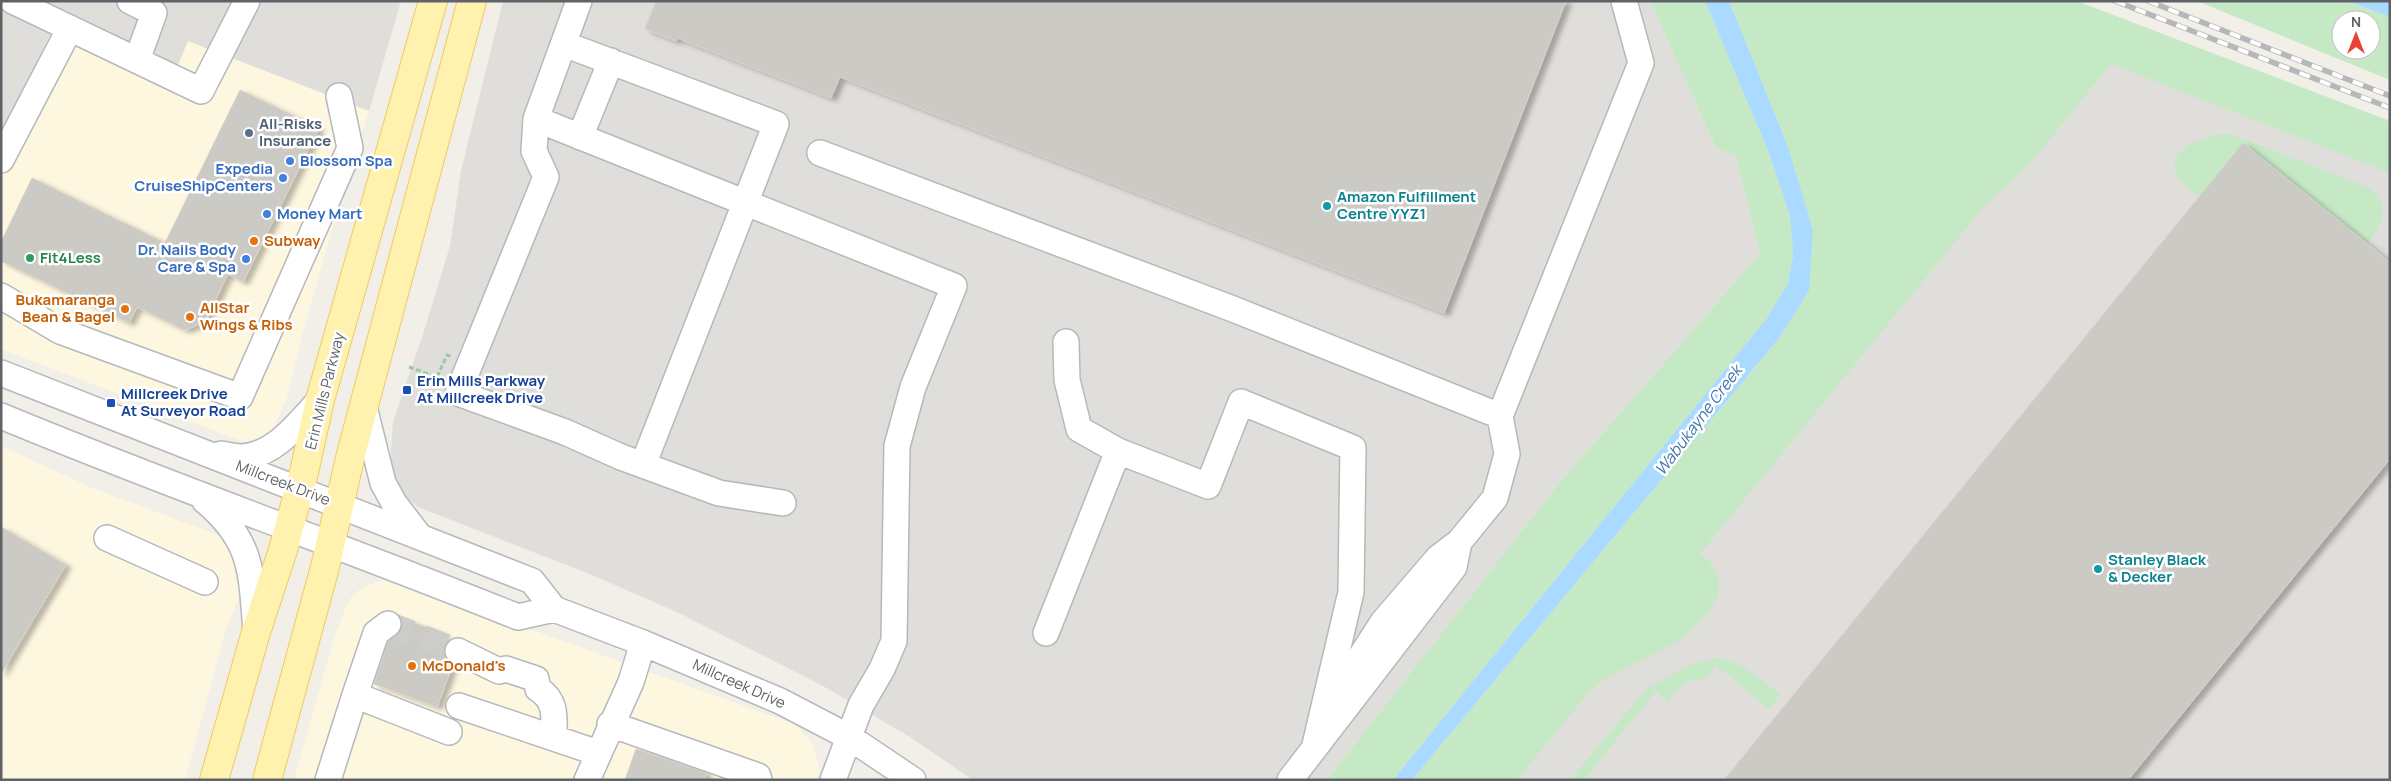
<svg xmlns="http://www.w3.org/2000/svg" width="2391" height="781" viewBox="0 0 2391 781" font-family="Manrope,sans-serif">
<defs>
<filter id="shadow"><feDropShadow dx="5.5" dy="3" stdDeviation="2.5" flood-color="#0004"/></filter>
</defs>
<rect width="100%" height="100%" fill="#f1efe8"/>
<path fill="#fef7e0" d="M62,9L177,67L188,41L369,111L342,194L301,339L286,401L274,426L268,433L256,439L244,442L1,349V137Z
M1,446L92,488L223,537L232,555L242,590L226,629L185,780H1Z
M385,579L399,582L794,724L811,742L820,769L816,780H294L335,635L349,600L360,589Z"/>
<path fill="#e0deda" d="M1,1H401L369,111L188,41L177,67L62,9L1,137Z
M503,1H1650L1716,148L1736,156L1760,254L1560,482L1327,780H973L910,737L823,686L679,613L587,573L418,507L406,497L398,485L390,463L393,422L425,328L450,246L461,171Z
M2096,32L2390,146V780H1483Z"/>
<path fill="#c5e8c5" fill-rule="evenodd" d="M1650,1H1705L1770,156L1790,216L1793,255L1788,283L1767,318L1393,780H1327L1560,482L1760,254L1736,156L1716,148Z
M1729,1H2077L2390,121V173L2111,64L2026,168L1985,205L1700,554L1711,563L1719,580V595L1707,615L1679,641L1604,679L1588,693L1517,780H1412L1780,337L1809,291L1787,144Z
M2197,1H2348L2390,17V80ZM2341,20H2371V50H2341Z
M2219,134H2230L2370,188C2391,206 2383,225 2367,244L2243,143L2199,197C2193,192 2185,187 2181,181C2158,152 2199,139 2219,134Z
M1717,658C1741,661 1761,680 1781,694L1769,709L1716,665L1705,679C1687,679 1679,687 1668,701L1656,691L1584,780H1570L1647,688L1693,664Z"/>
<path fill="#aadaff" d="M1705,1H1729L1787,144L1813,230L1809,291L1780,337L1412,780H1393L1767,318L1788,283L1793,255L1790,216L1770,156Z
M2348,1H2390V17Z"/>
<path fill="#cccac5" stroke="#d6d1c6" filter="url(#shadow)" d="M656,1H1566L1444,313L840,77L831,98L677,38L676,41L645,29Z
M240,90L319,128L243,282L228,274L205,322L185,330L137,307L129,323L1,261V242L32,178L165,243Z
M2243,143L2390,262V459L2128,780H1724Z
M1,527L66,565L1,674Z
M401,618L444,634L441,641L446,643L444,652L446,659L453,664L437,707L374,684L388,642L401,629Z
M636,749L707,773L704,780H625Z"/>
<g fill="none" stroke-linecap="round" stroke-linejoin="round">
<path stroke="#ccccc8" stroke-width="25" stroke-dasharray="25 12" stroke-linecap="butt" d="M388,624L458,651"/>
<defs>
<path id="minor" d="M13,1L201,91L247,1
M130,1L154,13L137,60
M564,44L776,124L643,465
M536,119L579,1
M580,137L611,61
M820,153L1233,309L1500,416L1641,63L1624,1
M1,160L70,28
M1,296L60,331L240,397L350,148L339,96
M1066,342L1067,380L1079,429L1118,451L1208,486L1241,402L1353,448L1351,592L1314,749
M1,373L532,581L554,609L643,643L780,701L849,737L913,780
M364,407L383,483L394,503L420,537
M1,416C172,487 347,548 518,617L554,609
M221,454C228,455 235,457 241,457C275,456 299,422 320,400
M204,500C253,541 251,571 256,631
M783,503L719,493L621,457L565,432L458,393L546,177L534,151L536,119L954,286L913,387L897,446L894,641L882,669L861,705L833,780
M107,538L205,582
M1046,633L1118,451
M458,651L499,671L506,669L536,679L538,689C557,701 554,717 554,737
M355,695L376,633L388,624
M1334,703L1343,684L1383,622L1438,558L1459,542L1495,498L1507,454L1500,416
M459,706L598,753
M610,724L758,776L759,780
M328,780L355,695L449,732
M587,780L631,682L643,643
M1290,780L1454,567L1459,542"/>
<path id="major" d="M214,780L256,632L283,550L304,472L320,400L433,1
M267,780L325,567L351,454L472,1"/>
</defs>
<use href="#minor" stroke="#b5b8bc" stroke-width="28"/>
<use href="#major" stroke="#f2c960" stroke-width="30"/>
<path stroke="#9cc7a9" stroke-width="3" stroke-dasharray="5 2.5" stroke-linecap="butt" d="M409,367L437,377L447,355L452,357"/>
<use href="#minor" stroke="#fff" stroke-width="25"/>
<use href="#major" stroke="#fff2af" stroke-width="28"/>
<defs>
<path id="rail" d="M2115,1L2390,108
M2148,1L2390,96"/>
</defs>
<use href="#rail" stroke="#b6b7b8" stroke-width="5.5"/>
<use href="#rail" stroke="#fff" stroke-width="4" stroke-dasharray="11" stroke-linecap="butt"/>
</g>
<circle fill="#5c6f8a" stroke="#fff" stroke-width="2" cx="249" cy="133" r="5"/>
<g fill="#3f7fe0" stroke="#fff" stroke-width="2">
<circle cx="290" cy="161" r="5"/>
<circle cx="283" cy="178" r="5"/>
<circle cx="267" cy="214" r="5"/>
<circle cx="246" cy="259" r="5"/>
</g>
<g fill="#0f9aa8" stroke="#fff" stroke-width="2">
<circle cx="1327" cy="206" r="5"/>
<circle cx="2098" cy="569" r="5"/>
</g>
<g fill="#e8710a" stroke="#fff" stroke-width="2">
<circle cx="254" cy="241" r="5"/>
<circle cx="125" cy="309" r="5"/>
<circle cx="190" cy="317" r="5"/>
<circle cx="412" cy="666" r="5"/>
</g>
<circle fill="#2e9e5b" stroke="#fff" stroke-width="2" cx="30" cy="258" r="5"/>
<g fill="#1a4fb4" stroke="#fff" stroke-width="2">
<rect x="402" y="385" width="10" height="10" rx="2.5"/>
<rect x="106" y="398" width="10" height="10" rx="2.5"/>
</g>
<g text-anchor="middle" stroke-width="5" stroke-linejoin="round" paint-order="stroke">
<g font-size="15" font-weight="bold" fill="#4e5e75" stroke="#fff" text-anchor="start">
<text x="259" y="129">All-Risks<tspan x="259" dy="17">Insurance</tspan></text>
</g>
<g font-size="15" font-weight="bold" fill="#366cbe" stroke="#fff" text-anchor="start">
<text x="300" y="166">Blossom Spa</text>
<text x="273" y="174" text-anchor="end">Expedia<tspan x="273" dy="17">CruiseShipCenters</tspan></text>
<text x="277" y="219">Money Mart</text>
<text x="236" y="255" text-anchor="end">Dr. Nails Body<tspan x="236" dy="17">Care &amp; Spa</tspan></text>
</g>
<g font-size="15" font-weight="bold" fill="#0d838f" stroke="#fff" text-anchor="start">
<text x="1337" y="202">Amazon Fulfillment<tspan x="1337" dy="17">Centre YYZ1</tspan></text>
<text x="2108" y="565">Stanley Black<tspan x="2108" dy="17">&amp; Decker</tspan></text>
</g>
<g font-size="15" font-weight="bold" fill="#c56008" stroke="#fff" text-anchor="start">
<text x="264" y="246">Subway</text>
<text x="115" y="305" text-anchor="end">Bukamaranga<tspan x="115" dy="17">Bean &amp; Bagel</tspan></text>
<text x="200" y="313">AllStar<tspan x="200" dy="17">Wings &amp; Ribs</tspan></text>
<text x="422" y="671">McDonald's</text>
</g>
<g font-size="15" font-weight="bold" fill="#27864d" stroke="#fff" text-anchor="start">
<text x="40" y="263">Fit4Less</text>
</g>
<g font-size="15" font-weight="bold" fill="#164399" stroke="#fff" text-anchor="start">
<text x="417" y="386">Erin Mills Parkway<tspan x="417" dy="17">At Millcreek Drive</tspan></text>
<text x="121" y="399">Millcreek Drive<tspan x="121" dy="17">At Surveyor Road</tspan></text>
</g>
<g font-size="15" fill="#5f6368" stroke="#fff">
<text transform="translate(325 391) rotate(-76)" y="5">Erin Mills Parkway</text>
<text transform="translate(283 483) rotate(21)" y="5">Millcreek Drive</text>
<text transform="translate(739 684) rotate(24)" y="5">Millcreek Drive</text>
</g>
<g font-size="16" font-style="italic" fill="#4174aa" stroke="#fff">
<text transform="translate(1698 420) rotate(-53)" y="6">Wabukayne Creek</text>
</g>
</g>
<rect width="2391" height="781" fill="none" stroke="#5f6368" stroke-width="5"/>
<g transform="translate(2356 35)"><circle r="24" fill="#ffffff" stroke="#bfc1c3"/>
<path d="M0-4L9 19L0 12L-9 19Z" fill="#ea4335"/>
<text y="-8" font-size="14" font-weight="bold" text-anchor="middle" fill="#5f6368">N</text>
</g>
</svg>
